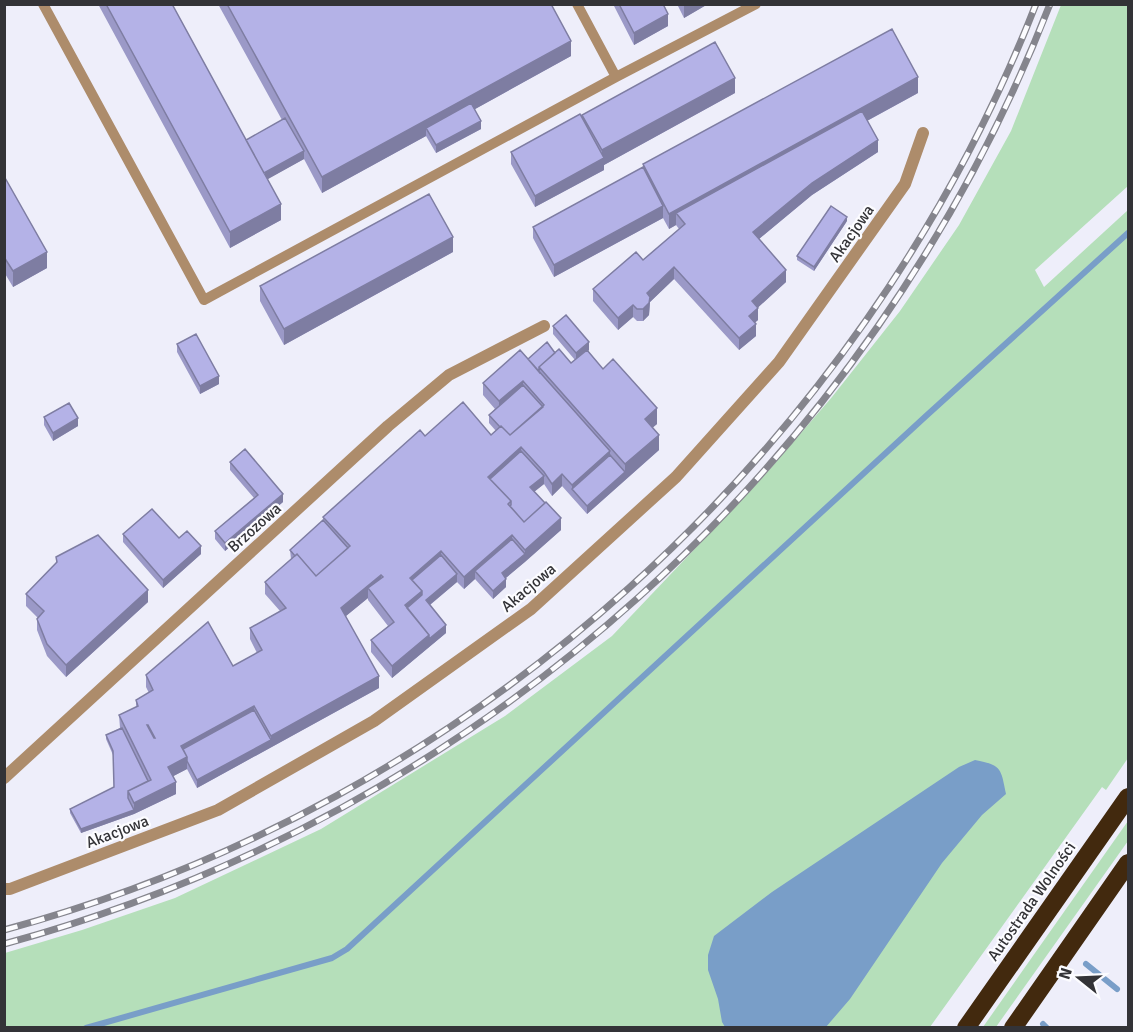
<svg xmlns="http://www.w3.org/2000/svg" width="1133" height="1032" viewBox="0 0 1133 1032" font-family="Signika,sans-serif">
<rect width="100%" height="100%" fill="#eeeefa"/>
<path fill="#b5dfba" d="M1061,5H1128V186L1035,270L1044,287L1128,210V758L1106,790L1102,787L930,1027L5,1028V953L82,930L175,898L321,829L505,716L612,636L763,477L832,397L900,311L959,225L1011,131Z
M1128,821V841L996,1027H983Z"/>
<path fill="#799ec8" d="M975,760C1002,765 1001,769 1006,794L982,815L942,863L850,999L826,1027H725L722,1022L718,999L708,970V955L714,936L772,892L959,767Z"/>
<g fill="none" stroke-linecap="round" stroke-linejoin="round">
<path stroke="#799ec8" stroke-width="6" d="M1086,964L1117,989
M1043,1024L1047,1028
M86,1028L332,958L347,949L926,416L1128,233"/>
<path stroke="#ad8c6b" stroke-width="10" d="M43,4L204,300L616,77L756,4
M577,4L616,77"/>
<path stroke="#ad8c6b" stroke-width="12" d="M4,778L388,426L449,375L544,326
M4,889H10L218,810L374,721L531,609L676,477L779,362L905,184L923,133"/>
<path stroke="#42290e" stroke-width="18" d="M966,1028L1128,797
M1013,1028L1128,863"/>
<defs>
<path id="rail" d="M4,930C469,805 861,452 1036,4
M4,944C479,815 871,463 1050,4"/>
</defs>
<use href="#rail" stroke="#85858d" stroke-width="7"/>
<use href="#rail" stroke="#fcfcff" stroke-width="4.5" stroke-dasharray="14" stroke-linecap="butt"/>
</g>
<path fill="#9b99c7" d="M98,4H172L246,140L282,120L218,4H551L571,56L475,109L481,129L436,153L426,136L322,193L304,159L267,179L281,220L230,248Z
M613,4H663L668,26L634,45Z
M677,4H708L684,18Z
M735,93L604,165V170L535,207L511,164V152L582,118V115Z
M918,93L867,121L878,152L812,195L759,239L786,282L757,308L758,320L754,323L756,336L739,350L674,279L650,302L649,315L643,321H637L633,317L618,330L593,301V289L643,260L679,229L676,225L669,229L663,218L554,277L533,238V227L643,167V164Z
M4,176L47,268L13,287L4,272Z
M847,221L814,271L797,260V256Z
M453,252L284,345L260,301V286Z
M553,326L589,350L588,351L603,369L657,424L652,428L659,450L587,514L562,486L552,496L544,484L534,492L561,530L506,578V587L493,599L475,579L464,589L457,582L430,605L446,633L392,678L371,652V640L388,626L368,600V598L346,616L379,688L197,788L187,769L173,776L176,794L134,814L81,833L70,813V809L114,787L113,755L106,739V735L120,728L119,715L136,707V700L149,693L146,687V675L233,666L257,653L250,639V628L280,611L265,594V582L291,559L290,550L323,520V517L425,436L491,435L496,431L489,423V415L495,409L483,395V383L528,359L555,353L571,363L575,360L553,334Z
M177,344L219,384L200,394L177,352Z
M44,417L78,426L53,441L44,425Z
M230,462L283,502L225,551L215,539V531L254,498L230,470Z
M123,534L179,538L201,554L163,588L123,542Z
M56,557L148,602L66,677L47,656L37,630V619L38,618L26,606V594L56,563Z"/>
<path fill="#7e7da2" d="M684,4H708L684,18Z
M668,14V26L634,45V33Z
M571,41V56L430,134L426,128V136L322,193V177Z
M918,77V93L683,221L676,213V225L669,229V214Z
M735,78V93L604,165V170L535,207V196L602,159V150Z
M481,121V129L436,153V145Z
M878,140V152L812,195L753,244V232L812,183Z
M304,151V159L261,183V175Z
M281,204V220L230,248V232Z
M663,206V218L554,277V265Z
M847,217V221L814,271V267Z
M453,237V252L284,345V329Z
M47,252V268L13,287V271Z
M674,267V279L650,302L649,315L643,321V309L647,293Z
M786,270V282L752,313V301Z
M633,305V317L618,330V318Z
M758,308V320L749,328V316Z
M756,324V336L739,350V338Z
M589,342V350L576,361V353Z
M219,376V384L200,394V386Z
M523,381V393L499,413V401Z
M657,408V424L645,434V419Z
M78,418V426L53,441V433Z
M659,435V450L587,514V506L625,472V464Z
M521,447V459L492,485L488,477Z
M610,451V463L572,489V485Z
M562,474V486L552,496V484Z
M544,476V484L530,495V487Z
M283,494V502L225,551V543Z
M561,518V530L525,562V550Z
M512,535V547L475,571V579L464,589V577Z
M201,546V554L163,588V580Z
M441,551V563L414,586L410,578Z
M525,554V562L502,581V573Z
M457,574V582L426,608V600Z
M381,575V587L368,588V598L341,620V608Z
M506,579V587L493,599V591Z
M148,590V602L66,677V665Z
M422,591V603L409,614L405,605Z
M446,625V633L392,678V666L429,635Z
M379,676V688L197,788V780L271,740V736Z
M254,706V718L184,756L181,746Z
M187,757V769L168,779V767Z
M176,782V794L134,814L81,833V829L134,810V803Z"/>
<path fill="#b4b2e7" stroke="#7e7da2" stroke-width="1.5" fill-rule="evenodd" d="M106,4H172L281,204L230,232Z
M227,4H551L571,41L322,177Z
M619,4H663L668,14L634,33Z
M892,29L918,77L669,214L643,164Z
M715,42L735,78L602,150L582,115Z
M471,103L481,121L436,145L426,128Z
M862,111L878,140L812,183L753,232L786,270L752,301L758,308L749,316L756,324L739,338L674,267L647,293L650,297L649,303L643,309H637L633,305L618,318L593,289L636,252L643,260L685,224L676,213Z
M580,114L604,158L535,196L511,152Z
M285,118L304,151L264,173L246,140Z
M643,167L663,206L554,265L533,227Z
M4,176L47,252L13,271L4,257Z
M429,194L453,237L284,329L260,286Z
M831,206L847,217L814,267L797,256Z
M566,315L589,342L576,353L553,326Z
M196,334L219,376L200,386L177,344Z
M547,342L555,353L539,367V372L528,359Z
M559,349L571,363L587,350L603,369L613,359L657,408L645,419L659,435L625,464L539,367Z
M520,350L610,451L572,485L562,474L552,484L544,472L521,447L488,477L511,501L508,504L524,522L546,502L561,518L525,550L512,535L464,577L441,551L410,578L422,591L405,605L429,635L392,666L371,640L394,622L368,588L383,577L381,575L341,608L379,676L271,736L254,706L181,746L187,757L168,767L176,782L134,803L128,791L151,780L119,715L138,706L136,700L153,690L146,675L208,622L233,666L262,650L250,628L286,608L265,582L297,554L316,576L350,546L323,517L420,430L425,436L463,402L491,435L501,426L510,435L544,405L523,381L499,401L483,383ZM147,725H148L155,738H154Z
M523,385L543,407L510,435L501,426L500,427L489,415Z
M69,403L78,418L53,433L44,417Z
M245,449L283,494L225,543L215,531L258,495L230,462Z
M521,451L544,476L530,487L545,503L524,522L510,506L511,505V501L490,479Z
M610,455L625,472L587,506L572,489Z
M152,509L179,538L187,531L201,546L163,580L123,534Z
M323,520L348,548L316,576L297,554L295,556L290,550Z
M98,535L148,590L66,665L47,644L37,619L44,611L26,594L57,562L56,557Z
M512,539L525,554L502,573L506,579L493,591L475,571Z
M441,555L457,574L426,600L446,625L429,639V635L407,608L422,595V591L412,580Z
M254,710L271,740L197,780L187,761V757L183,749Z
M122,728L148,781L128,791V798L134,810L81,829L70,809L114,787L113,751L106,735Z"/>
<g text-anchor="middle" stroke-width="4.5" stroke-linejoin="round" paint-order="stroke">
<g font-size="16" fill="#333337" stroke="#fcfcff">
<text transform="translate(851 233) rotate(-55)" y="6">Akacjowa</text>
<text transform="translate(254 527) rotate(-42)" y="6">Brzozowa</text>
<text transform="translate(528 587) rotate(-40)" y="6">Akacjowa</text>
<text transform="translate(117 831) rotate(-21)" y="6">Akacjowa</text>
<text transform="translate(1031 901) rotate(-55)" y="6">Autostrada Wolności</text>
</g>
</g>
<rect width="1133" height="1032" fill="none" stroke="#333337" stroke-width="12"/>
<g transform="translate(1079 978) rotate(288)" stroke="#fcfcff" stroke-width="4.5" paint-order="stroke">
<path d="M0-4.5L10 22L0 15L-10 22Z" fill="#333337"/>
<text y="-9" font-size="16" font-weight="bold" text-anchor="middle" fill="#333337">N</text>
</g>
</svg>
